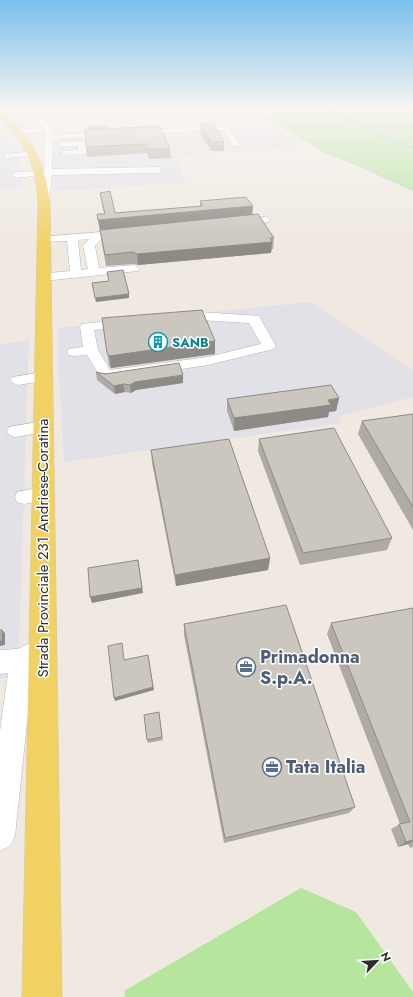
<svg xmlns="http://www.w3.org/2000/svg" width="413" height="997" viewBox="0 0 413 997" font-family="Jost,sans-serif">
<rect width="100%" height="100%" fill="#efe9e1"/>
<path fill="#e3e1e8" d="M269,125L308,147L175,155L186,183L55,191L53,135Z
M10,135L16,145L23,187L0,189V136Z
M310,302L413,370V397L339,416L342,423L64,462L58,354V328Z
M29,340L18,676L0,679V345Z"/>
<path fill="#b6e59e" d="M243,108H413V191L360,167L325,153L296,135Z
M301,888L356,912L413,992V997H125L124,991Z"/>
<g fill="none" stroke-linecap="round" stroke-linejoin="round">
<path stroke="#75cff0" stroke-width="1.5" d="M325,108L382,136L413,148"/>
<defs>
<path id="minor" d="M26,108H32L47,121L53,135L110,132L114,134L110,136L53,139L52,169L158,167L162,170L158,173L52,175L49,203L44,206L41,205L39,203L44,175L16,178L12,175L16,172L44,171L45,132L28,133L13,131L12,129L16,127L28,129L43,128Z
M225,126H228L240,144L239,146H233L223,130L137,134L133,132L137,130Z
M82,141L86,143V152L82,154L62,155V151L78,150V146H61L57,144L61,142Z
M33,151H36V155L7,158L3,156L7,154Z
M265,217L269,218L270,220L269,222L236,225L231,222L236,219Z
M126,230L130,231L131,233L130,235L102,238L95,246L99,268L134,265L138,267L140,269L138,271L44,281L40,280L38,277L40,274L70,271L67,241L44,242L39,239L40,237ZM89,239L83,246L88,269L81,270L78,240Z
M199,312L259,316L276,346L274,349L208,365L106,380L101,378L87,355L74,356L69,355L67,352L69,349L83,347L80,327L82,324L128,319L133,320L135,323L133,326L94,330L98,350L110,370L208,357L261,344L249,323L199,320L179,322L174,321L172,318L174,315Z
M44,372L49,374L52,377L49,380L18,385L13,383L10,380L13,377Z
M44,421L50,423L52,427L50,431L15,437L9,435L7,431L9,427Z
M43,487L50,489L52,494L50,499L24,504L17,502L15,497L17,492Z
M32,642L40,645L44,653L40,661L33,666L15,836L10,846L0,851V731L8,673L0,674V650L18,649Z"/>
<path id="major" d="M0,112H3C33,139 45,163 50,203L62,997H22L38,203C36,167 27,143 0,118Z"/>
</defs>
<use href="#minor" stroke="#b4b7c1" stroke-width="1"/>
<use href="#major" stroke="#c9c9c9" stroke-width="1"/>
<path stroke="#c9c9c9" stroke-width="1" stroke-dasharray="1 1" stroke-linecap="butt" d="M245,108L291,131L324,152L358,165"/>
<path stroke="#c9c9c9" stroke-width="1.5" stroke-dasharray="1.5 1" stroke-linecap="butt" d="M355,164L413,190"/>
<use href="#minor" fill="#fff" fill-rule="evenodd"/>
<use href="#major" fill="#f2d163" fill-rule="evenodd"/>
</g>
<path fill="#afaba4" d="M200,124L224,142V151H211L200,133Z
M89,127L108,128V129L170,149L171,158L149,159L147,153L87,157L86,147V140L84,130H90Z
M100,193L115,213L200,206V201L253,206L252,215L274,238L273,249H272L271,253L138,265L134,264L106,266L97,214H104Z
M102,318L215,354L111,368L109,366Z
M96,372L183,383L136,390L131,393L125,392L115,394L97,380Z
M339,398L336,411L329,412L328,417L234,431L227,411V399Z
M413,414V530L358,434L362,421Z
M259,439L392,538L387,550L300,565L258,451Z
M151,450L270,558L268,570L176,586L152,463Z
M413,608V847L410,848L408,844L398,847L391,829L400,824L327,634L331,623Z
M184,624L355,807L349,813L224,843L184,635Z
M159,712L163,740L148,743L147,740Z"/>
<path fill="#8e8b86" d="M253,206L252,217L100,230L98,220Z
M272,242L271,253L138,265L137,254Z
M129,294V298L96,302L95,298Z
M215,341V354L111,368L109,356Z
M183,375V383L136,390L131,393L130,385L135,382Z
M123,384L125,392L115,394L114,386Z
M339,398L336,411L329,412L328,417L234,431V418Z
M270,558L268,570L176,586L175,575Z
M138,560L143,593L92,603L90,597Z
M2,630L5,633V645L0,646V642Z
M148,655L154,690L115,701L114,698Z
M413,840V841L408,844L398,847L406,842Z"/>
<path fill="#cbc7bf" stroke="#8e8b86" d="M213,123L224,142H211L200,124Z
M107,126L108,128L90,129L89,127Z
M160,126L170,149H148L146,144L86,147V134L84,130Z
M110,191L115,213L202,206L200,201L246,197L253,206L98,220L97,214H105L100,193Z
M258,214L274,238H270L272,242L137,254L133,252L105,255L100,230Z
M123,270L129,294L95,298L92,283L109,281L107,272Z
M202,310L215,341L109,356L107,353L102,318Z
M179,363L183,375L135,382L130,385L123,384L114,386L96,372L105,374Z
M331,385L339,398L328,400L331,405L234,418L227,399Z
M413,414V507L362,421Z
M334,428L392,538L303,553L259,439Z
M229,439L270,558L175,575L151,450Z
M138,560L142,588L90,597L88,568Z
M286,605L355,807L225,838L184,624Z
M413,608V840L406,842L399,824L410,822L331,623Z
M0,630H2V641L0,642Z
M122,643L124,660L148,655L153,687L114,698L108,646Z
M159,712L162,737L147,740L144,715Z"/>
<linearGradient id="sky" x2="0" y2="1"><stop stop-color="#7abfeb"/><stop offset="0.44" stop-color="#f8f5f2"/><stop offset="1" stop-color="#f8f5f2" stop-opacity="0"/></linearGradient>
<rect width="413" height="247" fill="url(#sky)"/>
<defs>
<symbol id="building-ring" viewBox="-11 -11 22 22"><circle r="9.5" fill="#fff" stroke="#0f9aa8" stroke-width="1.5"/><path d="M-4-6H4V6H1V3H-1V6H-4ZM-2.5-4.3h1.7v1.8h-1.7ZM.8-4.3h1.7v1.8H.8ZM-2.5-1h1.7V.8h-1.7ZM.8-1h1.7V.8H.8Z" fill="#0f9aa8"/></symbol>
<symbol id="office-ring" viewBox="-11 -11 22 22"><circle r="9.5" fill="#fff" stroke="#5c6f8a" stroke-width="1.5"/><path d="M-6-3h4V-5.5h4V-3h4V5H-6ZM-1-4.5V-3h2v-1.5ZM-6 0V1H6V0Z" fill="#5c6f8a"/></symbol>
</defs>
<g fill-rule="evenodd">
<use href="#building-ring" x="147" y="331" width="22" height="22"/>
<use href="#office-ring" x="235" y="656" width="22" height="22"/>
<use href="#office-ring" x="261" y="756" width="22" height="22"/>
</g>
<g text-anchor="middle" stroke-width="3" stroke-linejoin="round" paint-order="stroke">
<g font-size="13" font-weight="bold" fill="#0d838f" stroke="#fff" text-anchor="start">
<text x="172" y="347">SANB</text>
</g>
<g font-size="15" fill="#2e2e2e" stroke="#fff">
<text transform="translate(43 548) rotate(-90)" y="5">Strada Provinciale 231 Andriese-Coratina</text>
</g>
<g font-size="18" font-weight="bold" fill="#4e5e75" stroke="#fff" text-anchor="start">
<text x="260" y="663">Primadonna<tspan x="260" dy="21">S.p.A.</tspan></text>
<text x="286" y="773">Tata Italia</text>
</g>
</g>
<g transform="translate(377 961) rotate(65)" stroke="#ffffff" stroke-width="3" paint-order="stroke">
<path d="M0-3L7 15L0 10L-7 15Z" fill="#2e2e2e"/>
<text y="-6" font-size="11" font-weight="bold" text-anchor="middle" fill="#2e2e2e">N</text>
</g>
</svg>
